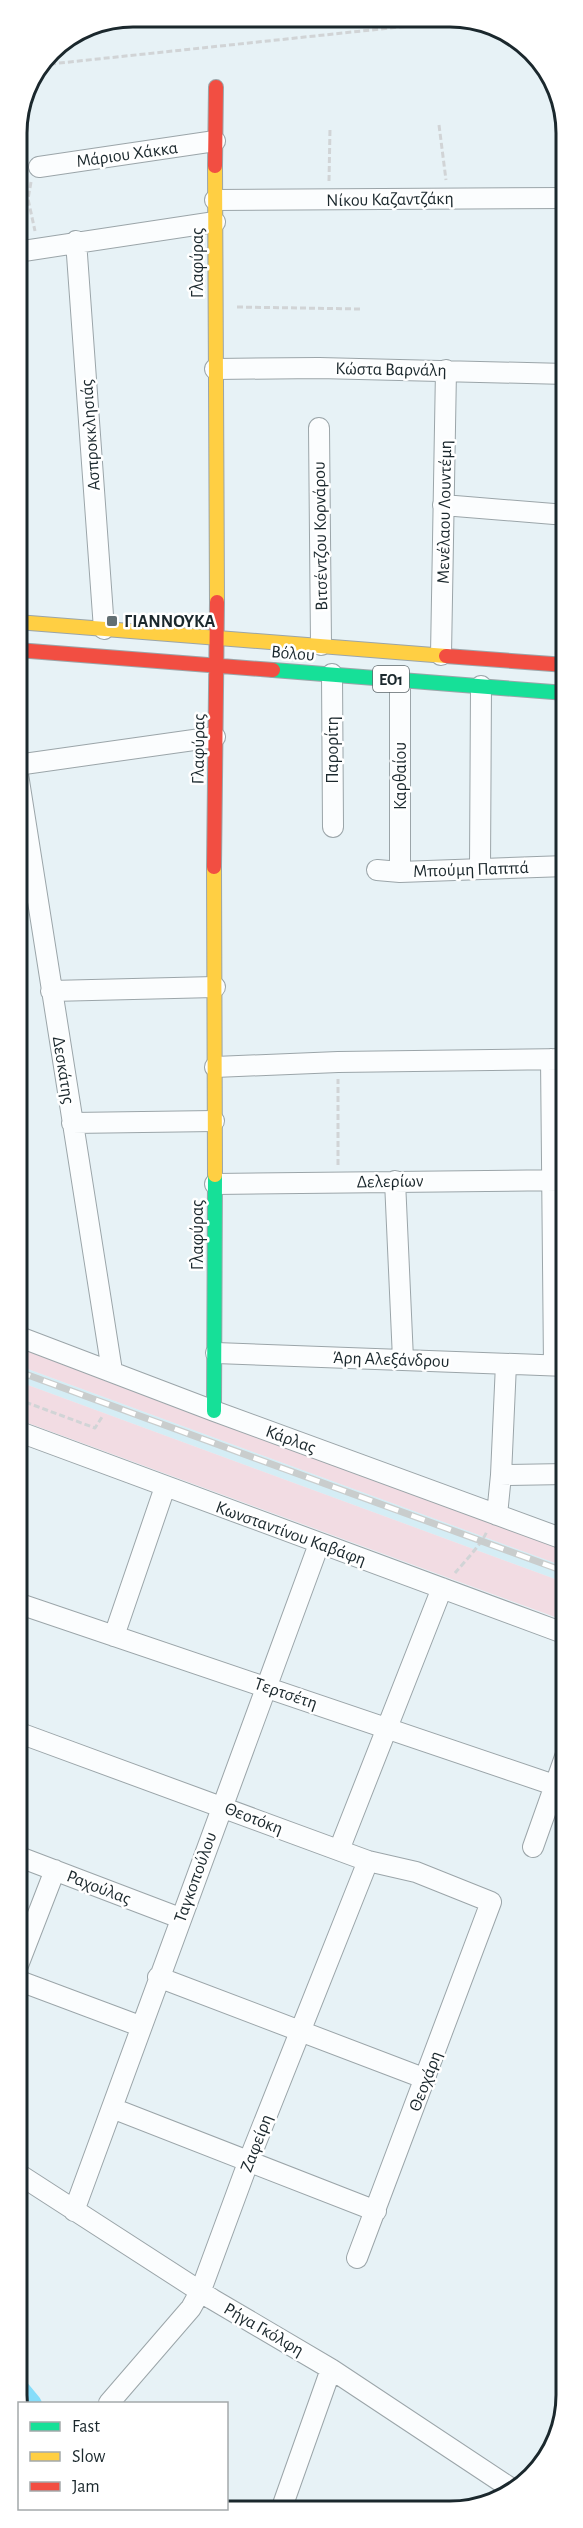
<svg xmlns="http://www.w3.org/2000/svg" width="583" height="2528" viewBox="0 0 583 2528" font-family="'Alegreya Sans',sans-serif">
<rect width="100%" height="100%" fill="#e7f2f6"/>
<path fill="#d5edf5" d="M17,1365L566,1567V1583L17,1381Z"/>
<path fill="#f2dce3" d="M17,1342L566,1546V1567L17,1365Z
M17,1381L566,1583V1621L17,1419Z"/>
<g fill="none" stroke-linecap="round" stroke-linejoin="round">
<path stroke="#86ddfa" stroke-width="20" d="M18,2387L32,2404
M128,2508L129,2509"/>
<defs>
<path id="street" d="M39,167L215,141
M215,200L565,198
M76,241L104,629
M17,252L215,222
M215,369L319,368L566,374
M319,428L321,645
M443,505L566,515
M441,655L446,370
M332,674L333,827
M400,679V872
M17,765L215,737
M17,768L112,1371
M480,869L481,686
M377,870L400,872L566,866
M51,991L215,987
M551,1059L554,1365
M215,1067L338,1062L566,1059
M72,1123L214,1121
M395,1181L403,1359
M215,1184L566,1180
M17,1336L214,1411L566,1540
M216,1353L566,1366
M17,1431L566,1634
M501,1475L566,1474
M497,1515L501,1475L506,1364
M17,1603L554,1785
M114,1636L165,1487
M17,1732L368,1861L416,1872L491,1902L357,2258
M533,1847L566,1754
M339,1850L442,1588
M17,1856L180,1918
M17,1968L55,1870
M158,1977L426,2079
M17,1980L140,2026
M112,2108L376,2211
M17,2173L212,2299L331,2369L509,2487
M74,2211L319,1544
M109,2403L191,2308L201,2290L249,2160L368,1861
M281,2510L331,2369"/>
<path id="fast" d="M273,670L566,693
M214,1411L215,1175"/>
<path id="slow" d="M215,166L217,602
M17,622L446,656
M214,867L215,1175"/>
<path id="jam" d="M215,166L216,87
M17,650L273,670
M446,656L566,665
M214,867L217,602"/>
</defs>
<use href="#street" stroke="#9ba5a9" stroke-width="22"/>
<use href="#fast" stroke="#9ba5a9" stroke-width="16"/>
<use href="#slow" stroke="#9ba5a9" stroke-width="16"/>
<use href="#jam" stroke="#9ba5a9" stroke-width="16"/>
<path stroke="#d1d4d6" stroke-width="3" stroke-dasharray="6 3" stroke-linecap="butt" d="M41,65L475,19
M439,125L446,180
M329,181L330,129
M31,182L28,199L35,231
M237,307L361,309
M338,1165V1079
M17,1399L95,1428L102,1417
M455,1573C464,1562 482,1544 487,1531"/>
<use href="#street" stroke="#fbfdfe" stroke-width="20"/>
<use href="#fast" stroke="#16e098" stroke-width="14"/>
<use href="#slow" stroke="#ffcf43" stroke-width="14"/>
<use href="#jam" stroke="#f24e42" stroke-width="14"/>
<defs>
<path id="rail" d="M17,1371L566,1572"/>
</defs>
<use href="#rail" stroke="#c9cdcd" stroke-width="7"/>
<use href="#rail" stroke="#fff" stroke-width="4.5" stroke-dasharray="14" stroke-linecap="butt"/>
</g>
<rect fill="#626f73" stroke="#fff" stroke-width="2" x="106" y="615" width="12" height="12" rx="3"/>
<g text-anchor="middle" stroke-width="5" stroke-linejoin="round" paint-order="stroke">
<rect fill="#fff" stroke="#5f686c" stroke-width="1.5" x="373" y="666" width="36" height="26" rx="4.5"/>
<g font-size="16" font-weight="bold" fill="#1b282d">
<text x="391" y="685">ΕΟ1</text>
</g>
<g font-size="18" fill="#1b282d" stroke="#fff">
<text transform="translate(127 154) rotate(-8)" y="6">Μάριου Χάκκα</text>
<text transform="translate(390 199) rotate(-1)" y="6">Νίκου Καζαντζάκη</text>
<text transform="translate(197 263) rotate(-90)" y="6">Γλαφύρας</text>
<text transform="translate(391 369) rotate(1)" y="6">Κώστα Βαρνάλη</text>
<text transform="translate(90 435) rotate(-94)" y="6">Ασπροκκλησιάς</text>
<text transform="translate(444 512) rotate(-89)" y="6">Μενέλαου Λουντέμη</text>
<text transform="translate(320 536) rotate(-91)" y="6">Βιτσέντζου Κορνάρου</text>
<text transform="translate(293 653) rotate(5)" y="6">Βόλου</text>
<text transform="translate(198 749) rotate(-89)" y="6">Γλαφύρας</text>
<text transform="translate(332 750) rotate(-90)" y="6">Παρορίτη</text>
<text transform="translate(400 776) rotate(-90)" y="6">Καρθαίου</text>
<text transform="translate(471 869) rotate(-2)" y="6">Μπούμη Παππά</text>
<text transform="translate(64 1070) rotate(81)" y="6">Δεσκάτης</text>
<text transform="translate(390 1181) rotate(-1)" y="6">Δελερίων</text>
<text transform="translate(197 1235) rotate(-90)" y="6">Γλαφύρας</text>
<text transform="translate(391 1359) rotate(2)" y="6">Άρη Αλεξάνδρου</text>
<text transform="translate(291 1439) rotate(20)" y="6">Κάρλας</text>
<text transform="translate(291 1533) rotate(20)" y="6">Κωνσταντίνου Καβάφη</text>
<text transform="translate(286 1693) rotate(19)" y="6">Τερτσέτη</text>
<text transform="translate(254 1818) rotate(21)" y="6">Θεοτόκη</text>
<text transform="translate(195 1877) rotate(-70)" y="6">Ταγκοπούλου</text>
<text transform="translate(99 1887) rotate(21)" y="6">Ραχούλας</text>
<text transform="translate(425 2081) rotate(-69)" y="6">Θεοχάρη</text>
<text transform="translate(256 2143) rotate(-69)" y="6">Ζαφείρη</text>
<text transform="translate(264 2329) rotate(30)" y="6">Ρήγα Γκόλφη</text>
</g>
<g font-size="18" font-weight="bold" fill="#1b282d" stroke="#fff" text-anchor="start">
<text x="124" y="627">ΓΙΑΝΝΟΥΚΑ</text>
</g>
</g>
<path d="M0 0H583V2528H0ZM133 27H450A106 106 0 0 1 556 133V2395A106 106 0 0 1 450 2501H133A106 106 0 0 1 27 2395V133A106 106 0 0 1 133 27Z" fill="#fff" fill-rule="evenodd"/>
<path fill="none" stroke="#1b282d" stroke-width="3" d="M133 27H450A106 106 0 0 1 556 133V2395A106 106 0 0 1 450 2501H133A106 106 0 0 1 27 2395V133A106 106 0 0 1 133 27Z"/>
<rect x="18" y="2402" width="210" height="108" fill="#ffffff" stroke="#a4a9ab" stroke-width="1.5"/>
<rect x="30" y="2422" width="30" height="9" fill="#16e098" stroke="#a4a9ab" stroke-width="1.5"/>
<text x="72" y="2432" font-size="18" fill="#1b282d">Fast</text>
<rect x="30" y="2452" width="30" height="9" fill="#ffcf43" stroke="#a4a9ab" stroke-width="1.5"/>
<text x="72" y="2462" font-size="18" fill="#1b282d">Slow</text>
<rect x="30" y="2482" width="30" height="9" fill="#f24e42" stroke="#a4a9ab" stroke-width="1.5"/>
<text x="72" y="2492" font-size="18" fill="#1b282d">Jam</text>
</svg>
